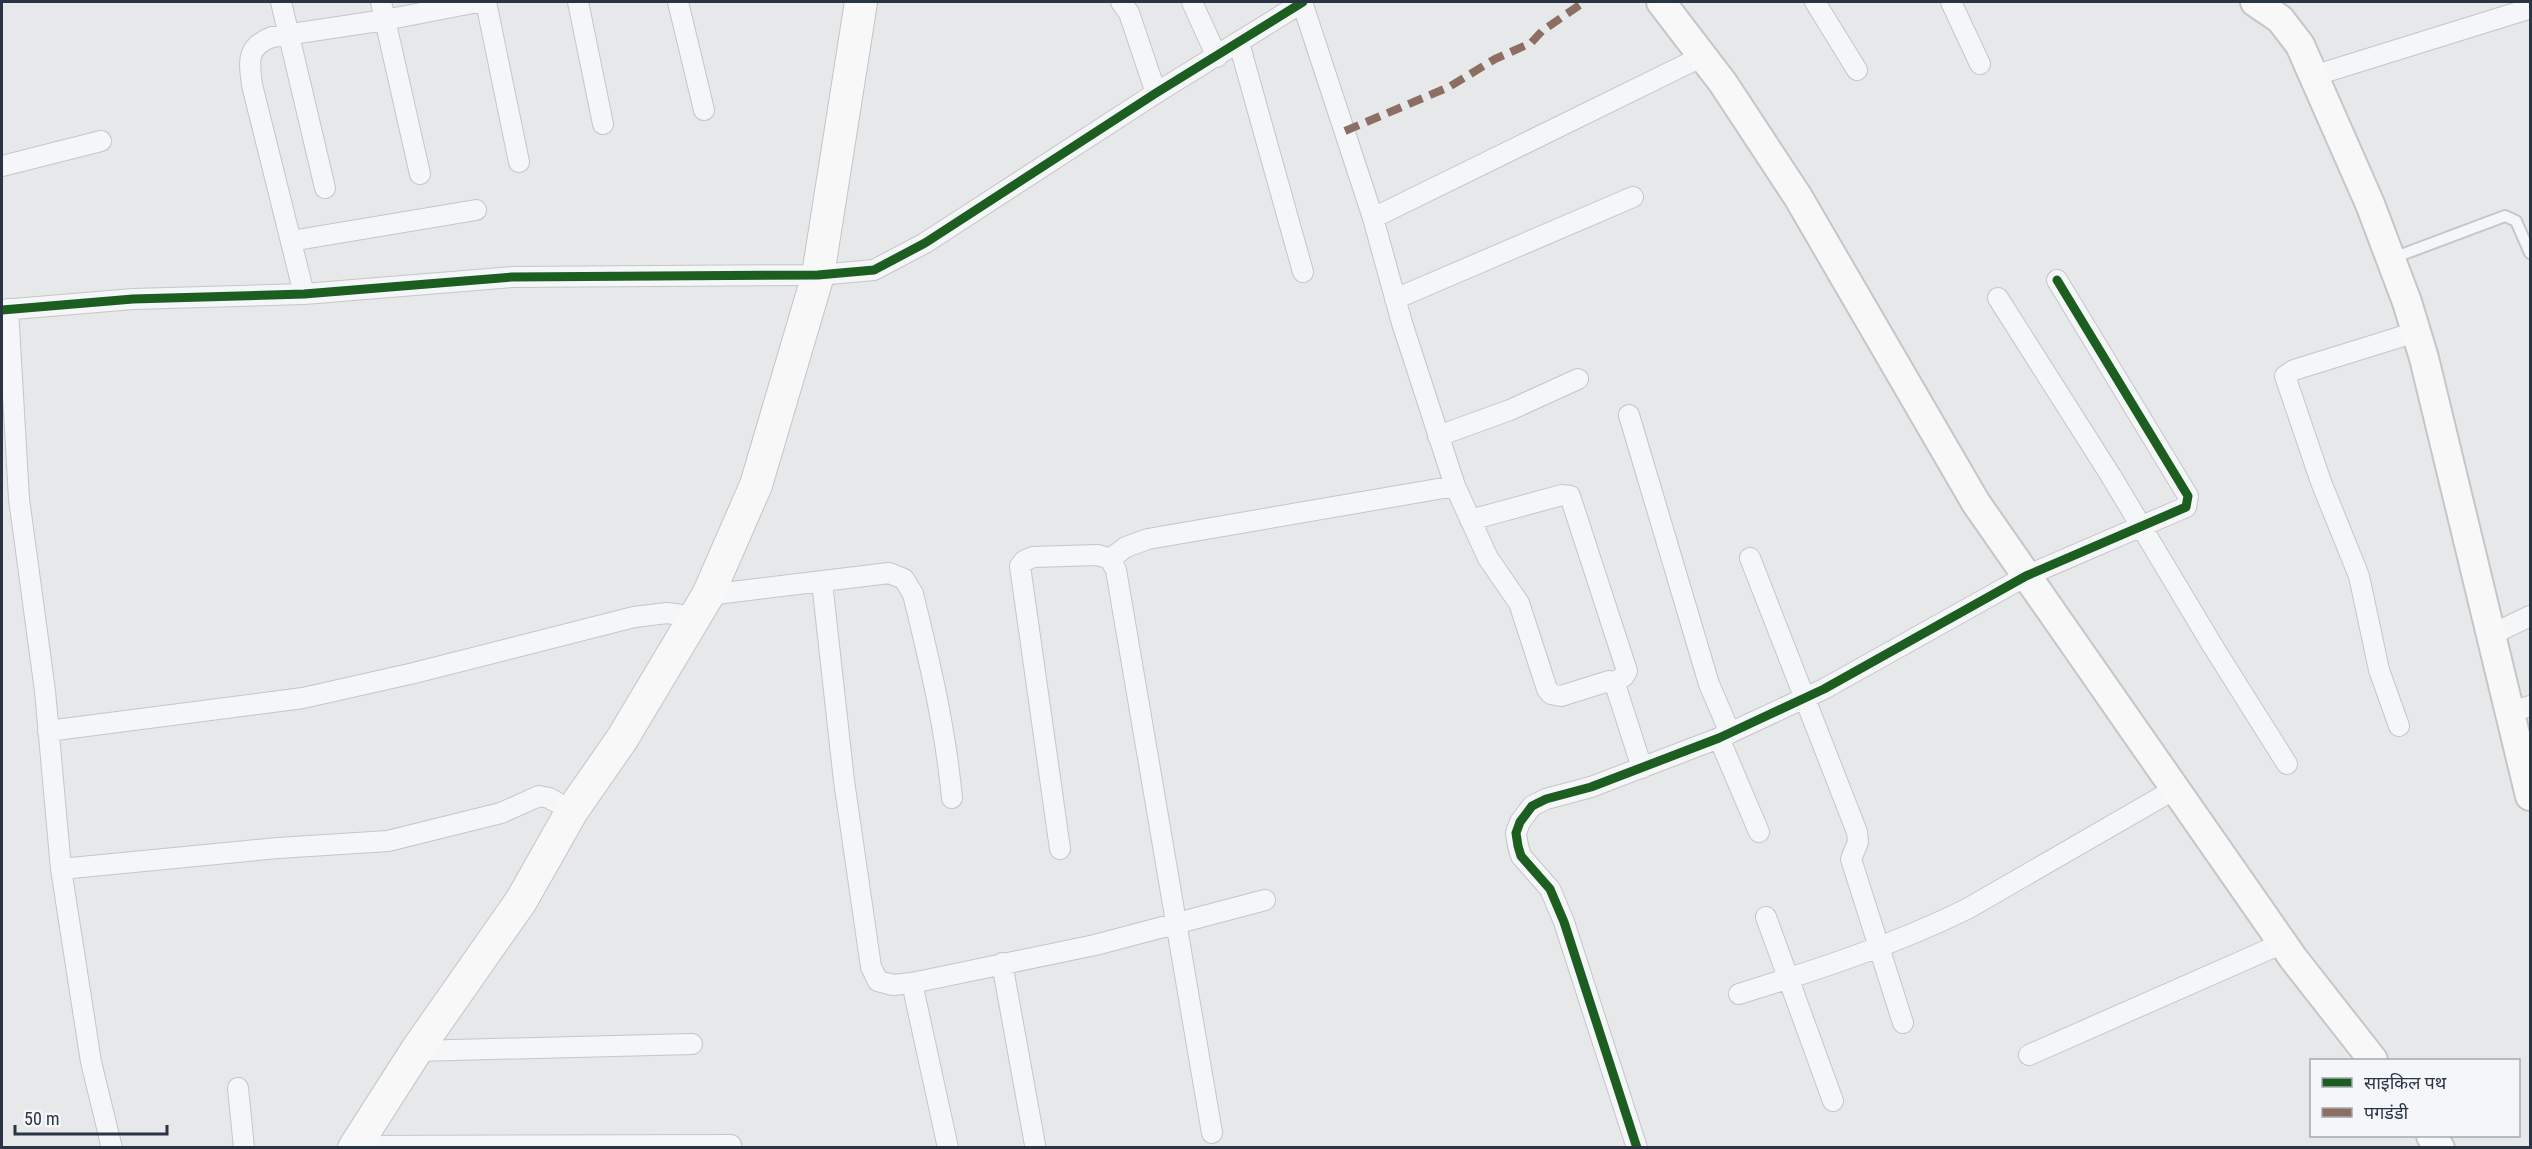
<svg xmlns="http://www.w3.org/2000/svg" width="2532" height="1149" viewBox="0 0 2532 1149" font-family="'Roboto Condensed','Noto Sans Devanagari',sans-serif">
<rect width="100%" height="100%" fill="#e6e8ea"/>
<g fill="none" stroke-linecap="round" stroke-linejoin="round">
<defs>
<path id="lane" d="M2393,258L2505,216L2516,221L2530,253"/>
<path id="street" d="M281,2L325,188
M381,2L420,174
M486,2L519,162
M578,2L603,124
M678,2L704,110
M1121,2L1129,13L1156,93
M1192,2L1217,57
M1302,2L1373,218L1402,323L1455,486L1488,558L1519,603L1547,689L1551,694L1561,696L1609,681L1615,684L1642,768
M1815,2L1857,70
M1951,2L1980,64
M1239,43L1303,272
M2313,76L2525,10
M2,166L101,141
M1373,218L1703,56
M291,241L476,210
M304,294L252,85C249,61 246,47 272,37L385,20L478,2
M1998,298L2111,476L2214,648L2287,764
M1395,299L1633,197
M8,309L19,499L45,691L61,869L91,1062L112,1148
M2,310L133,299L304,294L512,277L818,275L874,270L925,243L1156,93L1303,2
M1629,415L1709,684L1730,733
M1438,436L1510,410L1578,379
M1470,520L1562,495L1570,496L1627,671L1624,676L1614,683
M1750,558L1857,832L1858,842L1851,859L1903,1023
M1110,559L1126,547L1148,539L1455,486
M822,582L844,781L871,967L878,981L893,985L912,983L1095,945L1265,900
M708,595L889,573L904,579L913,594C930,663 945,726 952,798
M2493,634L2530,616
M2509,713L2530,706
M2399,726L2379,670L2359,576L2321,482L2285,376L2294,370L2416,332
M48,731L303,698L414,673L634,617L667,613L696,617
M1719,738L1759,832
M1060,849L1020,566L1024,561L1033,557L1098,555L1110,559L1116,570L1212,1133
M61,869L278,848L388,841L501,813L539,796L549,798L572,811
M1766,917L1833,1101
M1002,963L1035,1145
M912,983L948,1148
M1739,994C1816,970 1894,945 1967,909L2175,789
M416,1051L692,1044
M2029,1055L2283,943
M238,1088L244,1148
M356,1146L731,1145
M1637,1148L1564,922L1550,889L1521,856L1518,846L1516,833L1520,822L1532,806L1546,799L1591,787L1719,738L1824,689L2026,576L2186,507L2188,496L2057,280"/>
<path id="secondary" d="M1661,2L1723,83L1798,197L1976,503L2293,958L2373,1060
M2255,2L2280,19L2300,45L2370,204L2407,302L2424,358L2530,796
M2431,1136L2440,1148"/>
<path id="primary" d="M354,1148L416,1051L521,901L572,811L622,739L708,595L756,485L818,275L861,2"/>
</defs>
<use href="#lane" stroke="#c4c6c8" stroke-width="14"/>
<use href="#street" stroke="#c4c6c8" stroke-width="22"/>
<use href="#secondary" stroke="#c4c6c8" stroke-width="32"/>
<use href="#primary" stroke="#c2c5c8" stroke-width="34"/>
<use href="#lane" stroke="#f5f6f7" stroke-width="10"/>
<use href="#street" stroke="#f5f6f7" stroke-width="20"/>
<use href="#secondary" stroke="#f8f8f8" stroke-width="28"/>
<use href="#primary" stroke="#f8f8f8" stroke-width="32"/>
<path stroke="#8d6e63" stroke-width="8" stroke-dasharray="15 8" stroke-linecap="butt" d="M1345,131L1449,87L1495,59L1531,43L1542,31L1584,2"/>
<defs>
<path id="cycleway" d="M2,310L133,299L304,294L512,277L818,275L874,270L925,243L1156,93L1303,2
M1637,1148L1564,922L1550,889L1521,856L1518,846L1516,833L1520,822L1532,806L1546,799L1591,787L1719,738L1824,689L2026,576L2186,507L2188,496L2057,280"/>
</defs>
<use href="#cycleway" stroke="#f4f6f9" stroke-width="13"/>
<use href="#cycleway" stroke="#1b5e20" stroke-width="9"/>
</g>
<rect width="2532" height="1149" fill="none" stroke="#2b3445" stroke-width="6"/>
<rect x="2310" y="1059" width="210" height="78" fill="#f4f6f9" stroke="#a4a8b1" stroke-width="1.5"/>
<rect x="2322" y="1078" width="30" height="9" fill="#1b5e20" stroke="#a4a8b1" stroke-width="1.5"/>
<text x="2364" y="1089" font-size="18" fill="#2b3445">साइकिल पथ</text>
<rect x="2322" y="1108" width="30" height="9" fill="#8d6e63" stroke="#a4a8b1" stroke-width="1.5"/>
<text x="2364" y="1119" font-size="18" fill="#2b3445">पगडंडी</text>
<path d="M15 1125v9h152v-9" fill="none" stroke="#2b3445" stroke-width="3"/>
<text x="24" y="1125" font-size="18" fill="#2b3445" stroke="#f4f6f9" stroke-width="4.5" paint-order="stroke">50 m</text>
</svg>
